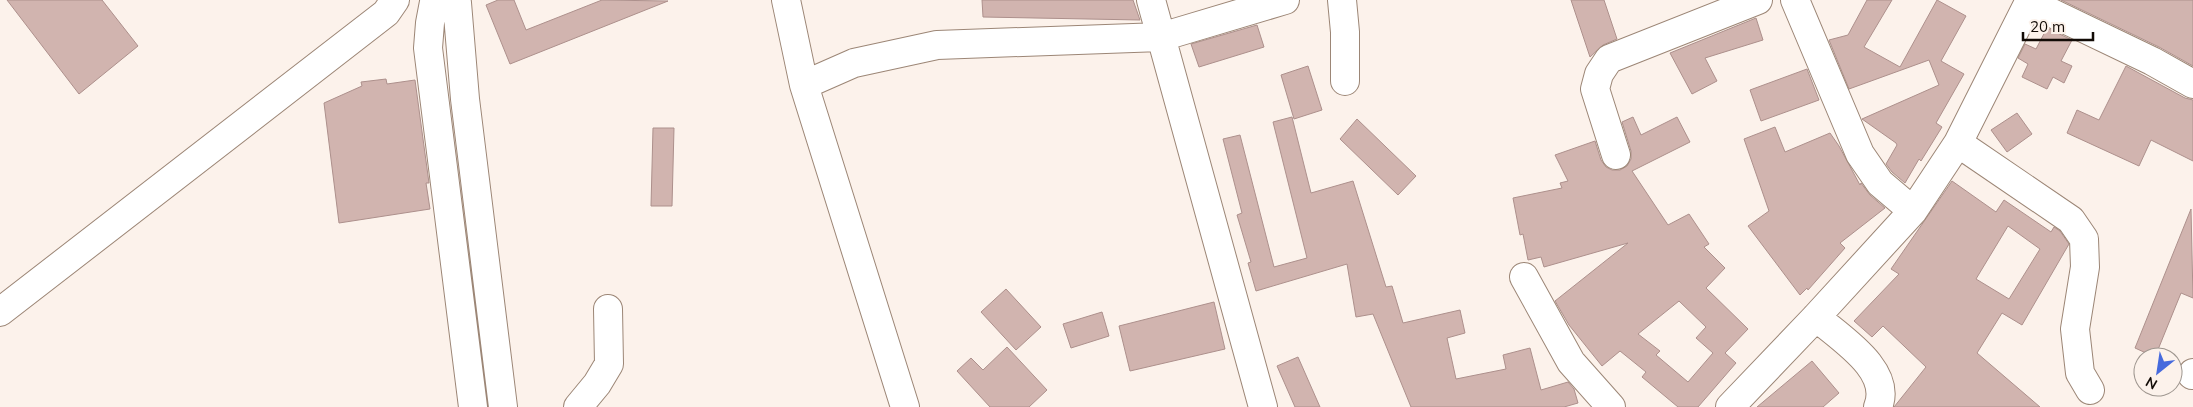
<svg xmlns="http://www.w3.org/2000/svg" width="2193" height="407" viewBox="0 0 2193 407" font-family="Mulish,sans-serif">
<rect width="100%" height="100%" fill="#fcf2eb"/>
<path fill="#d1b4af" stroke="#ad908c" fill-rule="evenodd" d="M7,0H102L138,46L79,94Z
M498,0H514L526,30L602,0L668,1L510,64L486,5Z
M982,0H1133L1140,20L983,17Z
M1571,0H1604L1617,39L1603,45L1590,57Z
M1867,0H1892L1864,47L1900,67L1937,0L1966,16L1941,61L1964,74L1936,123L1942,127L1921,161L1919,159L1905,183L1892,172L1886,164L1897,145L1896,143L1862,119L1939,85L1929,60L1849,89L1829,40L1848,35Z
M2061,0H2193V66L2159,47Z
M1756,18L1763,40L1705,58L1717,81L1692,94L1670,53Z
M1257,25L1264,47L1199,67L1191,44Z
M2047,28L2072,40L2061,61L2072,66L2064,83L2053,77L2047,89L2022,77L2028,64L2018,58L2025,44L2036,49Z
M1308,66L1322,110L1294,119L1281,75Z
M2126,66L2185,98L2193,100V161L2151,140L2139,166L2067,133L2077,110L2099,120Z
M1807,69L1819,100L1761,121L1750,90Z
M386,79L387,84L415,80L429,183H426L430,209L339,223L324,103L362,86L361,82Z
M2017,113L2032,134L2007,152L1991,130Z
M1292,117L1311,193L1353,181L1386,287L1392,286L1403,323L1460,310L1465,333L1447,338L1456,379L1506,369L1503,355L1530,348L1541,390L1568,382L1574,389L1578,403L1564,407H1411L1373,314L1356,317L1347,264L1256,291L1248,263L1251,262L1237,215L1242,213L1223,139L1240,135L1274,267L1307,258L1273,122Z
M1633,117L1641,135L1677,117L1690,142L1632,171L1668,225L1689,214L1709,244L1704,247L1725,268L1706,288L1748,329L1725,353L1736,363L1698,407H1678L1642,377L1646,372L1620,351L1602,366L1569,325L1555,301L1628,243L1544,267L1541,257L1528,260L1523,234L1520,235L1513,198L1562,188L1560,183L1568,181L1555,155L1595,141L1601,160L1606,167L1612,170H1620L1627,166L1631,159V151L1622,122ZM1679,301L1706,327L1696,338L1713,353L1688,382L1656,355L1660,351L1638,334Z
M1357,119L1416,176L1398,195L1340,139Z
M1775,127L1785,152L1830,133L1839,146L1860,185L1861,183L1870,195L1885,208L1840,243L1845,248L1808,290L1807,288L1800,295L1748,226L1769,211L1744,139Z
M653,128H674L672,206H651Z
M1952,181L1996,212L2004,200L2051,232L2054,227L2060,231L2069,244L2022,325L2002,313L1977,353L2040,407H1894L1926,367L1883,326L1872,337L1854,321L1899,274L1891,269ZM2008,226L2040,249L2009,299L1976,279Z
M2191,209L2193,298L2181,293L2155,357L2135,348Z
M1006,289L1041,327L1016,350L981,312Z
M1214,302L1225,349L1130,371L1119,326Z
M1102,312L1109,336L1071,348L1063,324Z
M1007,347L1047,390L1029,407H990L957,371L971,358L983,370Z
M1298,357L1320,407H1295L1277,366Z
M1812,361L1839,393L1823,407H1757Z"/>
<g fill="none" stroke-linecap="round" stroke-linejoin="round">
<defs>
<path id="minor" d="M786,0L804,85
M1151,0L1263,407
M1342,0L1345,32V81
M1795,0L1860,154L1880,183L1913,211
M434,2L430,23L428,48L473,407
M2029,2L2152,61L2193,84
M457,3L465,99L503,407
M1958,143L2071,220L2084,239L2085,267L2075,329L2080,373L2090,390
M1616,155L1595,89L1599,74L1609,59L1758,0
M1524,277L1571,362L1611,407
M0,312L386,13L395,0
M1816,317C1840,338 1893,370 1878,407
M2192,375L2193,373
M578,407L597,384L609,364L608,309
M905,407L804,85L854,63L937,45L1161,37L1285,0
M1730,407L1816,317L1913,211L1958,143L2030,0"/>
</defs>
<use href="#minor" stroke="#9c8676" stroke-width="30"/>
<use href="#minor" stroke="#fff" stroke-width="28"/>
</g>
<g transform="translate(2158 372) rotate(210)"><circle r="24" fill="#fcf2eb" stroke="#9e968f"/>
<path d="M0-4L9 19L0 12L-9 19Z" fill="#466add"/>
<text y="-8" font-size="14" font-weight="bold" text-anchor="middle" fill="#120b06">N</text>
</g>
<path d="M2023 32v8h70v-8" fill="none" stroke="#120b06" stroke-width="2.5"/>
<text x="2030" y="32" font-size="15" fill="#120b06" stroke="#fcf2eb" stroke-width="4" paint-order="stroke">20 m</text>
</svg>
